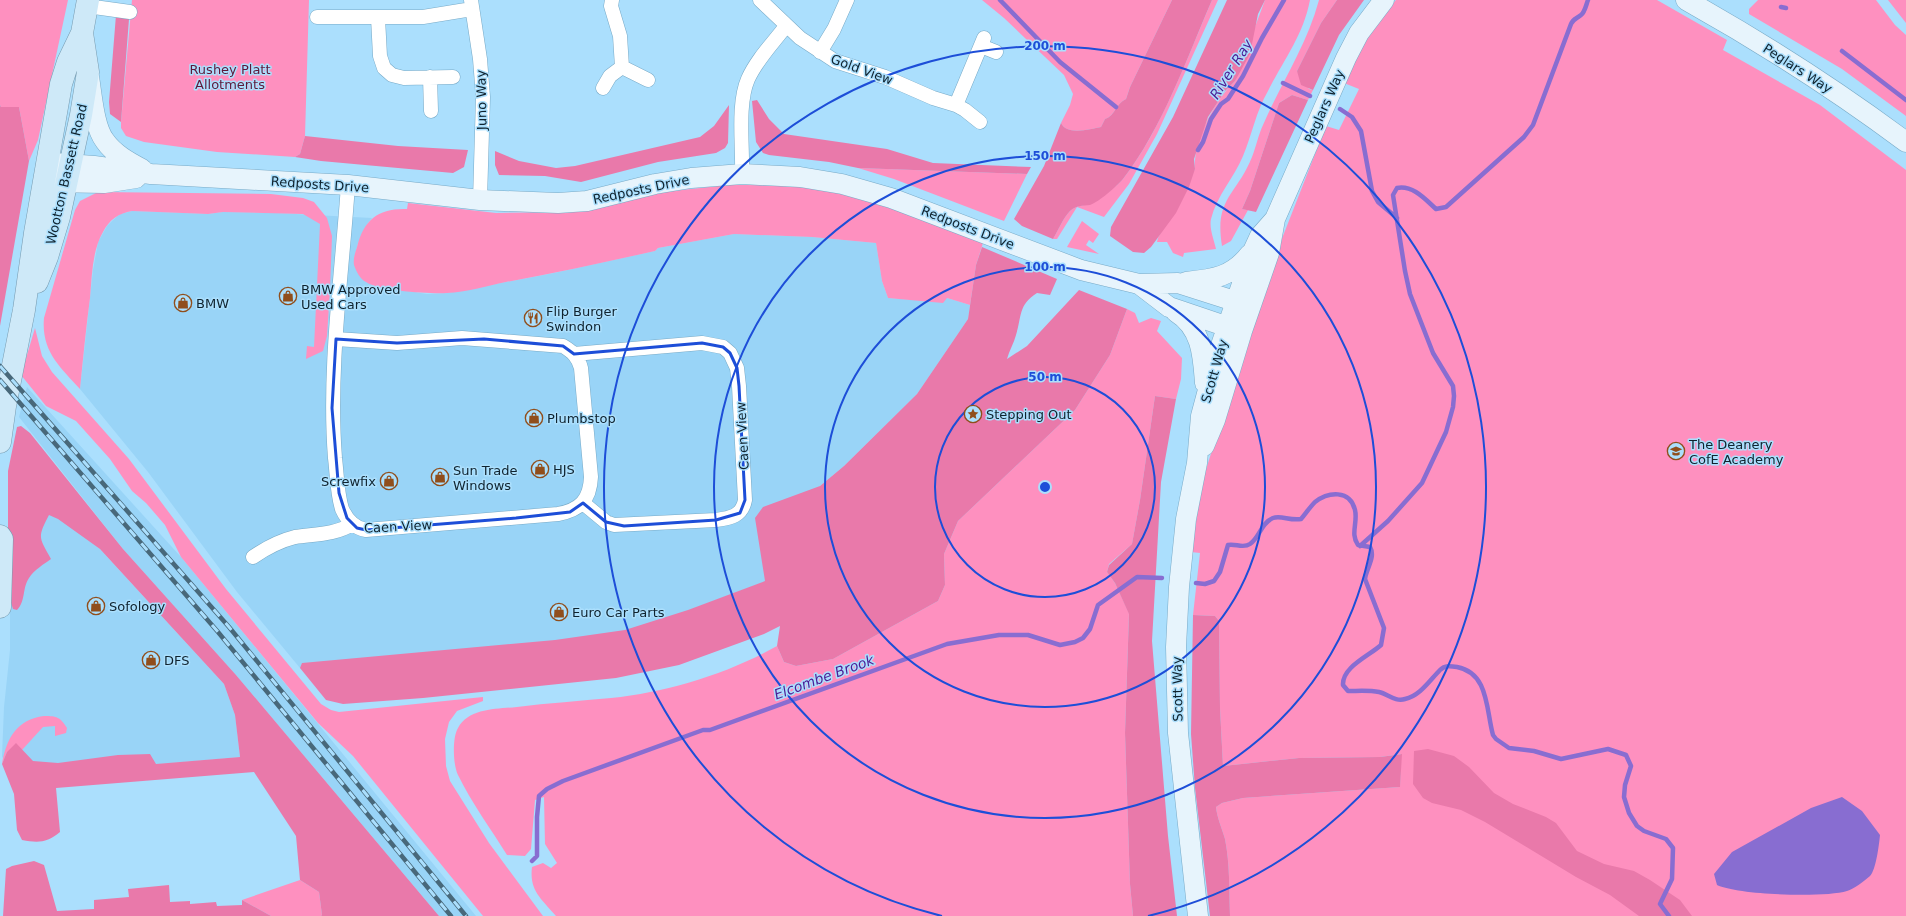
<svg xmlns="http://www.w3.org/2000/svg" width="1906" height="916" viewBox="0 0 1906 916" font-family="'DejaVu Sans',sans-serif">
<rect width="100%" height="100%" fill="#abdffd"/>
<path fill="#99d4f7" d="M132,211L208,214L223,212L276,213L372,218L368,223L358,243L354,259L377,286L427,294L448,293L554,273L655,251L658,248L734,234L812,237L876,243L882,281L888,298L915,300L947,298L970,305L968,319L917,394L844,466L775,523L796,576L686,631L315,673L300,668L237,592L148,472L80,389L93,270L98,242L107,226L113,220L120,214Z
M27,387L181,557L476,916H439L236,675L123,549L19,417Z
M53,498L224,684L235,715L240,757L137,766L8,772L2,756L4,707L10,650V598Z"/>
<path fill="#fe90bf" d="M0,0H68L38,140L29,161L19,107H1L0,105Z
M132,0H309L305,136L300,154L295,157L217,152L144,142L126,136L121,128V122Z
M982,0H1172L1130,87L1126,99C1116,103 1115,116 1105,119L1101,127C1090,129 1067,136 1061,123L1070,105L1073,94L1064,75L1004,18Z
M1212,0H1218L1157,134L1129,184L1104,217L1077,207L1057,239H1053C1058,231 1063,218 1070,211C1077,205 1082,206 1090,204C1096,203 1119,184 1123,179C1161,131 1188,56 1212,0Z
M1265,0H1310C1303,36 1284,59 1268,91C1256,111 1252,135 1243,156C1234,178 1217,195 1211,219C1209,228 1214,240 1216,249L1184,253L1183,257L1173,253L1167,242H1157L1158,238L1195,169C1193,141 1215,100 1235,81Z
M1319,0H1337L1321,23L1297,71L1309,89L1313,90L1308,100L1292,95L1279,103L1250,191L1242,209L1248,210L1231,241L1222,246C1214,198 1237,195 1252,157C1256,147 1258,136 1263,125C1281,83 1307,45 1319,0Z
M1396,0H1657L1727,40L1723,50L1820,105L1906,170V916H1230C1229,890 1230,864 1225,839C1222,828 1217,818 1216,807L1222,803L1243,798L1400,787L1401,754L1380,757L1299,758L1223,766L1220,708L1219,621L1215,616L1193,615L1200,553L1191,552L1203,479L1265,282L1326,126L1339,130L1359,89L1344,83L1373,26Z
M1758,0H1876L1895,25L1906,35V116L1842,69L1749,14V9Z
M1888,0H1906V23Z
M858,168L1027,174L1004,221L894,179Z
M727,185C770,185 814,185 857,197C900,209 941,227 983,243L976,265L970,305L947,298L943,303L888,298L882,281L876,243L812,237L734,234L658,248L655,251C606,262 556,273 506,282C487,286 466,292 447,293C430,294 379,291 366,282C360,279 356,271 354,265C353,259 355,253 357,247C364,219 379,208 407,209L408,203L496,213L575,212L664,192Z
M98,192L271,194L303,198L314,202L327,218L332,236L330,290L327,336L323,351L306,359L307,346L314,347L320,224L303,214L223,212L208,214L132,211C119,213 109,220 103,232C92,251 92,276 90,298C86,328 83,359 80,389C60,367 41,351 44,318L75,210L80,201Z
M1082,221L1099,234L1093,243L1089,240L1086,245L1099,254L1067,247Z
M1127,309L1135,313L1139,323L1151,318L1161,321L1157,331L1182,358L1181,379L1176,399L1155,396L1140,500L1132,544L1109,564L1107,572L1115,583L1129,613L1125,733L1130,884L1133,916H556C542,899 529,891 532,867L543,863L551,868L557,863L545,844L544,797L535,800L531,849L525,856L507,855C491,829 471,802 458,775C453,765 452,738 458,728C469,708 497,709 517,707C548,703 580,701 611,698C668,692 727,674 777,646L784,662L796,666L833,659L938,601L945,585L944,554L958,521L1075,410L1110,355Z
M35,328L42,356L52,372L129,459L226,589L321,704L331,710L339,712L483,697V701L457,711L449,722L445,739L446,766L450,781L489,843L543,916H483L353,756L318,723L181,557L165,525L146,503L132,491L110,459L76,421L46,406L21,375Z
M44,716C57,716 60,717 67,728L66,733L55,736V726L43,727L22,750L7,752L2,764C6,739 17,719 44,716Z
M300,880L319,892L322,915L321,916H271L242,900Z"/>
<path fill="#e979aa" d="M1172,0H1212C1187,58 1162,129 1123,179C1117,186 1099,202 1090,205C1082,206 1077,205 1070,211C1063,218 1058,231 1053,239L1022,226L1014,219L1044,166L1061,123C1067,136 1090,129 1101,127L1105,119C1115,116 1116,103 1126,99L1130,87Z
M1227,0H1265L1258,14L1250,54L1235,81L1225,91L1208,117L1194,159L1195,169L1189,187L1176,213L1151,247L1144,253L1133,252L1110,236L1111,227L1173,117Z
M1337,0H1364L1339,35L1313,90L1301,85L1297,71L1321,23Z
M116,15L129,19L121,122L110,114L109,102Z
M1292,95L1308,100L1256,212L1242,209L1250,191L1279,103Z
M757,100L769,119L784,134L887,149L933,163L1031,167L1027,174L858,168L829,162L769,155L763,153L756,142L752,101Z
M0,105L1,107H19L29,161L0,326Z
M729,105L728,143L725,148L716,153L658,162L581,182L545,176L499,175L495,165V151L519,161L556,168L575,166L700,137L714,126Z
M305,136L398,146L468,150L464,167L453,173L321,161L295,157L300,154Z
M982,247L1057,279L1050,295L1037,293C1018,305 1022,316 1016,335C1014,343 1009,351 1007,359L1027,346L1079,290L1127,309L1110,355L1075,410L958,521L944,554L945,585L938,601L833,659L796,666L784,662L777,646L780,626L764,634L679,665L616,678L423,698L343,704L326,700L300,668L302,663L555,640L625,630L688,610L765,581L755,518L763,507L820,486L844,466L917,394L968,319L976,265Z
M1155,396L1176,399L1161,482L1152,641L1168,836L1177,916H1133L1130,884L1125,733L1129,614L1115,583L1107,572L1109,565L1132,544L1140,500Z
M21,426L30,433L123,549L236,675L439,916H321L322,915L319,892L300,880L296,836L254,772L56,788L60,832C47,843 38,843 22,840L17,830L14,794L2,764L7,752L16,743L33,761L58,763L118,755L150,754L156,764L240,757L235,715L224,684L100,549L58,519L49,515C37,538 39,537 51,559C44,564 34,570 29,578C22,588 26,601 17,610L13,609L8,593V471L17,427Z
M1193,615L1215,616L1219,621L1220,708L1223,766L1299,758L1380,757L1402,754L1400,787L1243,798L1222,803L1216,807C1217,818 1222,828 1225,839C1230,864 1229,890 1230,916H1210L1195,788L1191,734Z
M1428,749L1454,756L1469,767L1494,793L1513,804L1546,817L1556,823L1577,851L1604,864L1634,871L1650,880L1680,900L1692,916H1639L1610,895L1576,877L1485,822L1461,810L1432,803L1423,798L1413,784L1414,751Z
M34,861L44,865L57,911L94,909V900L129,897L128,889L169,885L170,902L190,901V904L216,902L217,906L242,905V900L271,916H3L6,869L12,866Z"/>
<path fill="#886dd1" d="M1842,797L1862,811L1880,835C1879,845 1876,870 1870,876C1864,881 1854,889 1847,891C1824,898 1738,895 1717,885L1714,874L1732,852L1811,808Z"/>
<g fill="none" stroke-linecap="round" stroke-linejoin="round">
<path stroke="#886dd1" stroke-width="4.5" d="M1000,0L1060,62L1116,107
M1781,7L1786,8
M1842,51L1906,100
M1283,83L1310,96
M1340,109L1352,117L1361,131L1372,191L1378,202L1397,218
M1198,150L1203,142L1211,119L1221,104L1228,99L1243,76L1262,38L1284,0
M1360,546L1388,521L1422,483L1446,432L1453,407L1454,396L1453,386L1433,353L1410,294L1405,271L1393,195L1397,188C1413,185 1425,199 1436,209L1446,207L1524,137L1533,125L1571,24C1573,19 1576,19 1581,15C1585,12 1586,5 1588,0
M1196,583L1205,584L1214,581L1220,572L1228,545C1235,543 1243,549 1250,544C1260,537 1261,523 1273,518C1281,515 1290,521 1301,519C1306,513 1310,507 1315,502C1328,492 1350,489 1355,510C1358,522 1350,534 1358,545L1370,547C1376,557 1366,569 1365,579L1384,628L1381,645C1369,656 1342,667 1343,685L1348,691C1358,691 1369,690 1379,692C1388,694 1395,702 1405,699C1420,696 1430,680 1440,670C1445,665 1451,666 1457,667C1489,673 1486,710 1493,735L1496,739L1509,748L1534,751L1561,759L1608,749L1626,755L1631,766L1625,785L1624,797L1629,813L1637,826L1644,831L1666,839L1673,848L1672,879L1660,904L1669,916
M532,861L537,856V817L539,796L547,789L563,781L703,730H710L947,644L999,635H1028L1060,645L1075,642L1083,638L1090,629L1098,605L1137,577L1162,578"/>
<defs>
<path id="street" d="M471,0L480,59L483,97L480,200
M760,0L800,38L835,61L885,77L933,98L956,105L965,110L980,122
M87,6L130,12
M317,17H423L472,9
M378,18L380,56L384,68L392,75L404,78L453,77
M981,46L996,52
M820,52L834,29L847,0
M622,67L648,80
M430,77L431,111
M603,88L610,76L622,67L620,36L611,6L612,0
M956,105L984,38
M742,174C743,146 737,104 748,79C757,59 773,43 786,26
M336,339L397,343L462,338L563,346C573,352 578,357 581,368L591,477C590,500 580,510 558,514L366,530C354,528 347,520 342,509C337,493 337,474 335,458C328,370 342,274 348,185
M574,354L702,343L723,347L730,353L737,368L739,386L745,500C742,516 731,518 716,520L614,525L606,522L583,503
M253,557C266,548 279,541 295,537C314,534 335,535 352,524"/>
<path id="secondary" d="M1686,0C1763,43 1836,90 1906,142
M89,77C92,95 94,127 105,141C114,154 129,162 142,169
M54,163L94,166L151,174L348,185L480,200L558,203L587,201L655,184L691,178L742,174L800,177L842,184L891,198L1081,270L1139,284L1178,283L1250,306
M50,182L104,183L136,178
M1186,282C1214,279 1232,277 1250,254
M1139,284L1169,307L1240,331
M1176,312C1202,328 1203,356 1205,383
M1204,446L1215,420L1242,331L1269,253L1275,219L1346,58L1359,33L1384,0
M1198,916L1178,733L1176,647L1179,587L1186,519L1197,463L1201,416L1216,360L1254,249L1260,236L1275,219"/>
<path id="primary" d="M37,282L47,257L59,217L81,115L88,72L82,33
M0,442L5,406L24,310L35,233L61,84L68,62L82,33L88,0
M0,536L2,539L0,607"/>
</defs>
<use href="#street" stroke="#78aac7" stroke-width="15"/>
<use href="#secondary" stroke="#78aac7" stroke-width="21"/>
<use href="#primary" stroke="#769aaf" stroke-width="23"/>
<use href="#street" stroke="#fff" stroke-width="14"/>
<use href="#secondary" stroke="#e7f4fc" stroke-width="20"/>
<use href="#primary" stroke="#cee9f8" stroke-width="22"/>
<defs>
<path id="rail" d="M0,366L229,627L466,916
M0,380L218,632L451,916"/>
</defs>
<use href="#rail" stroke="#48687a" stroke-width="4.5"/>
<use href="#rail" stroke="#abdffd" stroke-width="3" stroke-dasharray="9" stroke-linecap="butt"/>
</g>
<path fill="none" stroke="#1d4ed8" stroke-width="3" stroke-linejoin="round" d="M336,339L397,343L484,339L563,346L574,354L702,343L723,347L730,353L737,368L739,386L745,500L740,513L716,520L624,526L606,522L583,503L570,512L516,518L366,530L357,528L347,518L339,493L332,408Z"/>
<g fill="none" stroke="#1d4ed8" stroke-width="2">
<circle cx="1045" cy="487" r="110"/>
<circle cx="1045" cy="487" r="220"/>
<circle cx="1045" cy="487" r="331"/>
<path d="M942 916A441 441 0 1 1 1148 916"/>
</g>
<defs>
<symbol id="shop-ring" viewBox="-11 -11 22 22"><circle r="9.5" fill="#abdffd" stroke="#904e1c" stroke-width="1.5"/><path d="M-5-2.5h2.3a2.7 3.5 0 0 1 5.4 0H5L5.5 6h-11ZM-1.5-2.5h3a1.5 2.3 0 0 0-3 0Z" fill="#904e1c"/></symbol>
<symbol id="restaurant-ring" viewBox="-11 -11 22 22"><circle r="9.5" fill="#abdffd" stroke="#904e1c" stroke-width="1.5"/><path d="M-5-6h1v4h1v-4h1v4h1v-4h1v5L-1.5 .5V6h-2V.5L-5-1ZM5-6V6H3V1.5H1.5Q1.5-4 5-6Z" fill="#904e1c"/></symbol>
<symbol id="sight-ring" viewBox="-11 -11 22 22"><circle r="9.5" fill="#abdffd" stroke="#904e1c" stroke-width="1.5"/><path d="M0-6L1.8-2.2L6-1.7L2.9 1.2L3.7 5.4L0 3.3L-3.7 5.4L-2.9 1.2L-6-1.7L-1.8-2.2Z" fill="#904e1c"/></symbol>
<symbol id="school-ring" viewBox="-11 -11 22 22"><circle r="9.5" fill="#abdffd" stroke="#904e1c" stroke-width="1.5"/><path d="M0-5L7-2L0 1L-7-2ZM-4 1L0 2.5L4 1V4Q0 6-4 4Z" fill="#904e1c"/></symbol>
</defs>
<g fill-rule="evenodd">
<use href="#shop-ring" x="278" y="286" width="20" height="20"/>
<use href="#shop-ring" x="173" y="293" width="20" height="20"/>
<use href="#restaurant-ring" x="523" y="308" width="20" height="20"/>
<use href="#sight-ring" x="963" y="404" width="20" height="20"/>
<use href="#shop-ring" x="524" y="408" width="20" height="20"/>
<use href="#school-ring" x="1666" y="441" width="20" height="20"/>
<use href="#shop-ring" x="530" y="459" width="20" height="20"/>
<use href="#shop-ring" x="430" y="467" width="20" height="20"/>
<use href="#shop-ring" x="379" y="471" width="20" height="20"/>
<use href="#shop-ring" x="86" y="596" width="20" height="20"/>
<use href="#shop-ring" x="549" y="602" width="20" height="20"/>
<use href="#shop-ring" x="141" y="650" width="20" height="20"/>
</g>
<g text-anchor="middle" stroke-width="3" stroke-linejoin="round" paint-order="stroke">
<g font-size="13" fill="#0f232f" stroke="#abdffd">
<text transform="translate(1798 68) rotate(33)" y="5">Peglars Way</text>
<text transform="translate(862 69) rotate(20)" y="5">Gold View</text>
<text transform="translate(481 100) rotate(-91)" y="5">Juno Way</text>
<text transform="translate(1324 106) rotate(-66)" y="5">Peglars Way</text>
<text transform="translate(66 174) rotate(-77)" y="5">Wootton Bassett Road</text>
<text transform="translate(320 184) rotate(4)" y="5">Redposts Drive</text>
<text transform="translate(641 189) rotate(-12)" y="5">Redposts Drive</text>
<text transform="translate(968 227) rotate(21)" y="5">Redposts Drive</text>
<text transform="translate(1214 371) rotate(-74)" y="5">Scott Way</text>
<text transform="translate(742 436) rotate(-93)" y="5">Caen View</text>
<text transform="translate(398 526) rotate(-3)" y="5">Caen View</text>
<text transform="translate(1177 689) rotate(-91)" y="5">Scott Way</text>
</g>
<g font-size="13" fill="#5e183a" stroke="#abdffd">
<text x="230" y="74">Rushey Platt<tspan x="230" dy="15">Allotments</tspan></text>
</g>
<g font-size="13" fill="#0f232f" stroke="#abdffd" text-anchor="start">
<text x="301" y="294">BMW Approved<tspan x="301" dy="15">Used Cars</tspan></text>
<text x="196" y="308">BMW</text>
<text x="546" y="316">Flip Burger<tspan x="546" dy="15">Swindon</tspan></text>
<text x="986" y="419">Stepping Out</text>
<text x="547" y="423">Plumbstop</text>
<text x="1689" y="449">The Deanery<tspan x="1689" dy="15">CofE Academy</tspan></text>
<text x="553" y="474">HJS</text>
<text x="453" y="475">Sun Trade<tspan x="453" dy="15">Windows</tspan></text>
<text x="376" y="486" text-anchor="end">Screwfix</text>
<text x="109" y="611">Sofology</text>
<text x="572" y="617">Euro Car Parts</text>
<text x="164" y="665">DFS</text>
</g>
<g font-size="14" font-style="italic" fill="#4c1c95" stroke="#abdffd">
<text transform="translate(1231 69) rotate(-58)" y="5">River Ray</text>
<text transform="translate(824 677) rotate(-20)" y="5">Elcombe Brook</text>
</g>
</g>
<circle cx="1045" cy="487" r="6" fill="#1d4ed8" stroke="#abdffd" stroke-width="2"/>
<g font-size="12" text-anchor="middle" font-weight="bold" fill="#1d4ed8" stroke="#abdffd" stroke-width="3" stroke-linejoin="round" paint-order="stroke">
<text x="1045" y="50">200 m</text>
<text x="1045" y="160">150 m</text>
<text x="1045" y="271">100 m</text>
<text x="1045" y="381">50 m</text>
</g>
</svg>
